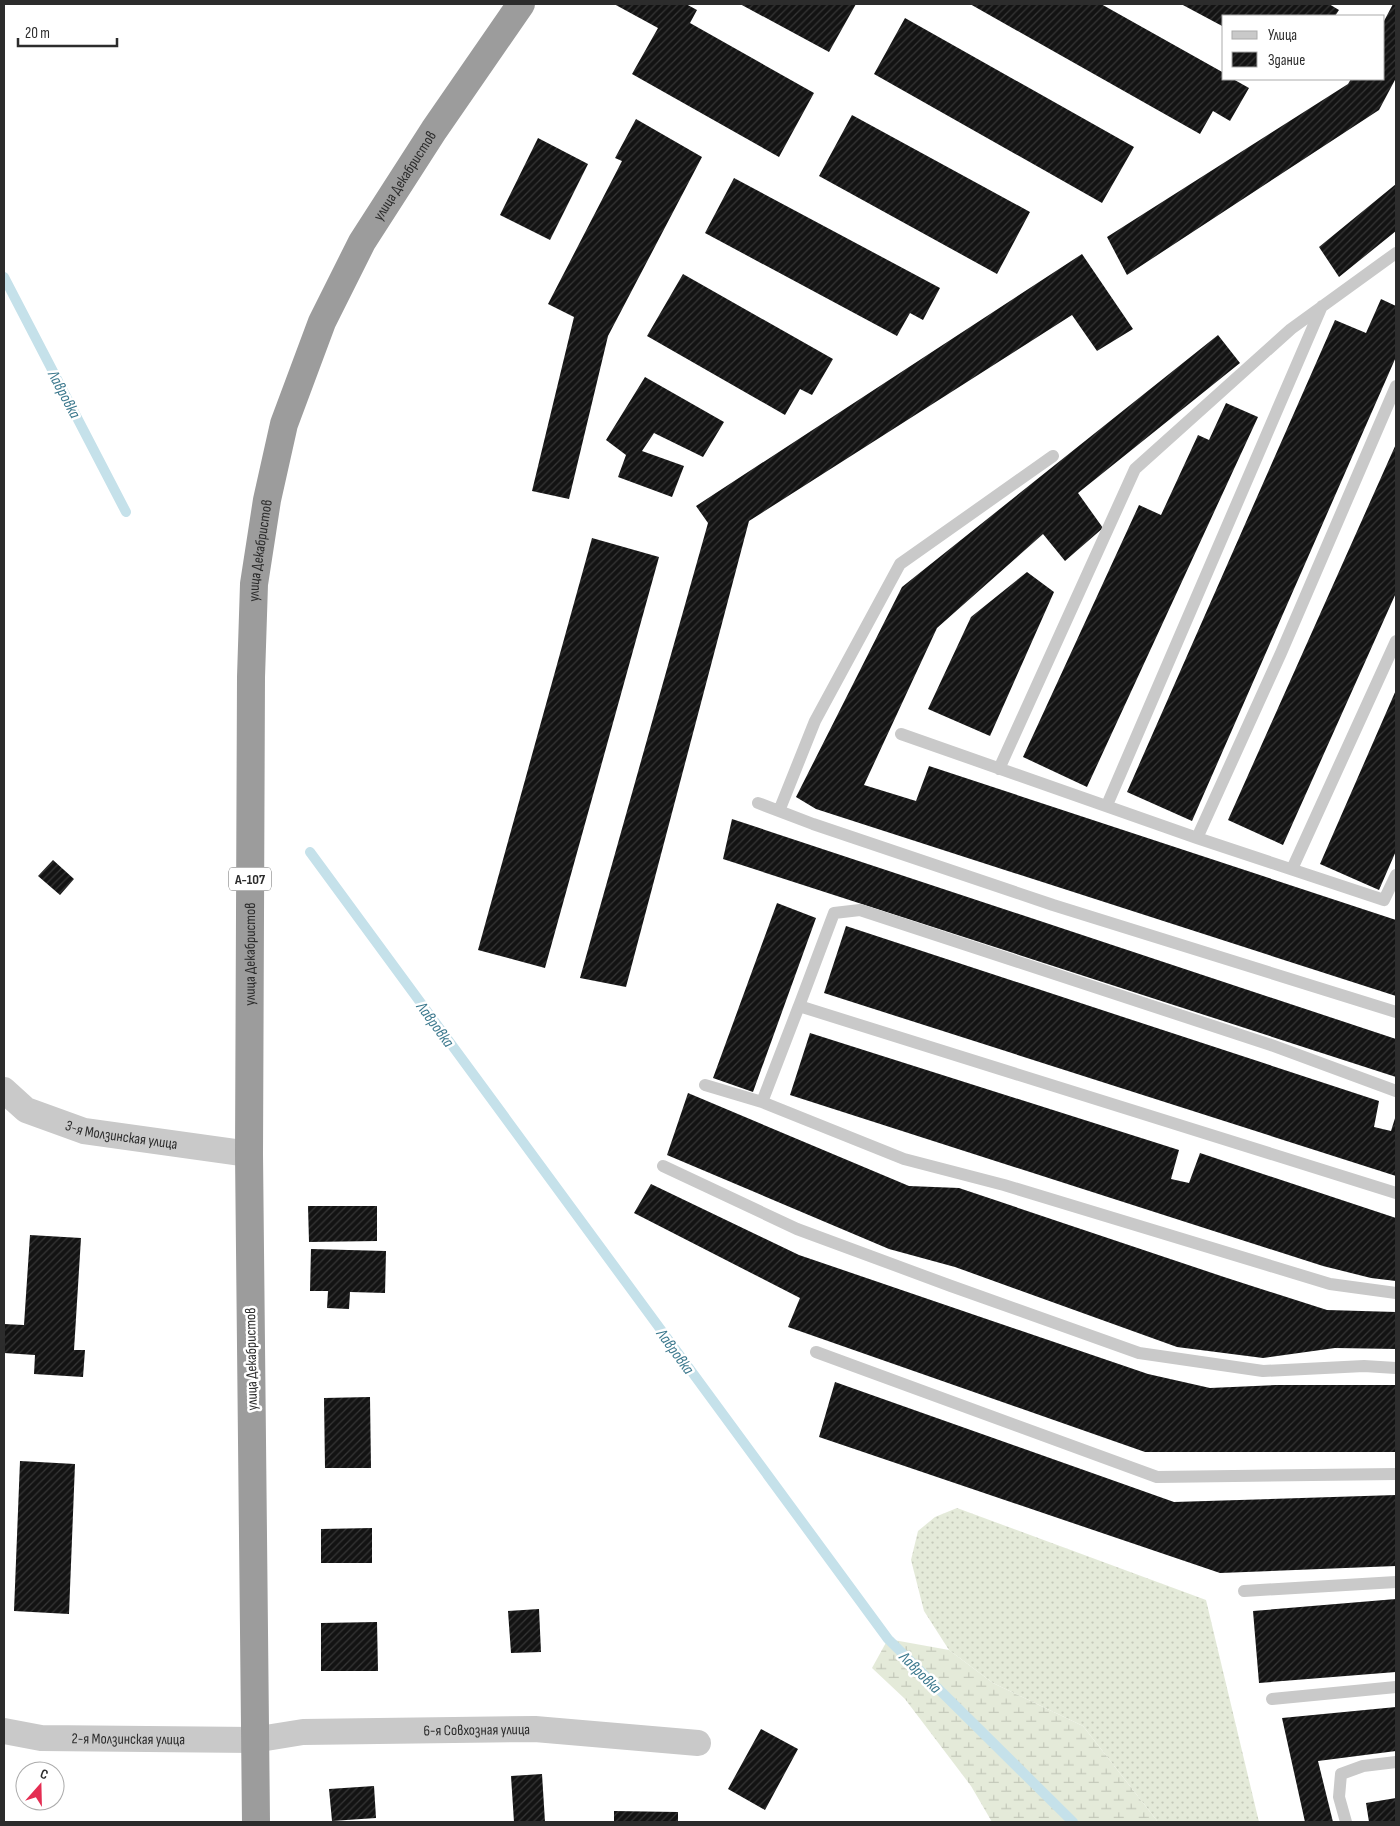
<svg xmlns="http://www.w3.org/2000/svg" width="1400" height="1826" viewBox="0 0 1400 1826" font-family="'Sofia Sans Condensed',sans-serif">
<defs>
<pattern id="grass-dots" width="8" height="8" patternUnits="userSpaceOnUse" patternTransform="scale(1.25)"><rect width="8" height="8" fill="#e4ead9"/><path d="M2 2h.1M6 6h.1" fill="none" stroke="#c4c9ba" stroke-width="1.8" stroke-linecap="round"/></pattern>
<pattern id="wetland-marsh" width="20" height="14" patternUnits="userSpaceOnUse" patternTransform="scale(1.25)"><rect width="20" height="14" fill="#e4ead9"/><path d="M1 5h8M5 5V1M11 12h8M15 12V8" fill="none" stroke="#c4c9ba"/></pattern>
<pattern id="building-hatch" width="6" height="6" patternUnits="userSpaceOnUse" patternTransform="scale(1.25)"><rect width="6" height="6" fill="#131313"/><path d="M-1 1l2-2M0 6l6-6M5 7l2-2" fill="none" stroke="#363636"/></pattern>
</defs>
<rect width="100%" height="100%" fill="#fff"/>
<path fill="url(#grass-dots)" d="M957,1508L1206,1600L1259,1822H1158L1083,1726L993,1683L949,1650L924,1611L911,1560L918,1531L935,1517Z"/>
<path fill="url(#wetland-marsh)" d="M888,1639L949,1650L993,1683L1083,1726L1158,1822H992L971,1786L905,1699L872,1668Z"/>
<g fill="none" stroke-linecap="round" stroke-linejoin="round">
<path stroke="#c5e1ea" stroke-width="10" d="M4,277L126,512
M310,852L888,1639L1073,1822"/>
</g>
<path fill="url(#building-hatch)" d="M614,4H686L697,10L690,23L814,93L779,157L632,74L658,28Z
M740,4H856L829,52Z
M970,4H1101L1224,73V79H1233L1249,88L1230,121L1213,111L1200,134Z
M1181,4H1329L1339,10L1335,16H1224V27Z
M1393,4H1396V78L1379,110L1127,275L1107,237L1348,84L1351,79H1384V21Z
M905,18L1134,147L1102,203L874,74Z
M852,115L1030,212L997,274L819,176Z
M636,119L702,157L608,336L569,499L532,491L574,317L548,304L622,161L615,158Z
M538,138L588,164L550,240L500,215Z
M734,178L940,288L923,320L910,313L897,336L705,233Z
M1396,184V231L1339,277L1319,247Z
M1082,254L1133,329L1097,351L1072,315L749,521L626,987L580,978L708,523L696,506Z
M683,274L833,359L812,395L800,389L785,415L647,336Z
M1381,299L1396,306V357L1192,821L1127,792L1335,320L1366,333Z
M1218,335L1240,363L1078,493L1103,528L1065,561L1043,534L937,628L864,785L916,801L929,766L1396,920V996L816,809L796,797L902,587Z
M645,377L724,422L703,457L654,433L642,451L684,466L672,497L618,477L626,455L606,440Z
M1226,403L1258,417L1087,787L1023,757L1139,505L1161,515L1198,435L1209,440Z
M1396,444V593L1283,845L1228,820Z
M592,538L659,557L545,968L478,950Z
M1027,572L1054,592L990,736L928,709L971,617Z
M1396,690V851L1379,890L1320,864Z
M732,819L1396,1039V1077L723,859Z
M53,860L74,879L60,895L38,876Z
M777,903L816,918L753,1092L713,1078Z
M846,926L1379,1101L1374,1127L1391,1131L1396,1115V1176L824,993Z
M810,1033L1179,1150L1171,1179L1189,1183L1200,1153L1396,1218V1281L1371,1278L1323,1266L790,1095Z
M688,1093L909,1186L959,1188L1224,1277L1327,1310L1396,1312V1349L1335,1348L1263,1358L1177,1347L955,1267L889,1249L667,1155Z
M651,1184L799,1255L1148,1374L1210,1388L1276,1385H1396V1452H1145L788,1327L800,1298L634,1213Z
M308,1206H377V1241L309,1242Z
M30,1235L81,1238L74,1350H85L83,1377L34,1374L35,1355L4,1353V1324L24,1325Z
M311,1249L386,1251L385,1293L350,1292L349,1309L327,1308L328,1291H310Z
M835,1382L1174,1502L1396,1495V1566L1220,1573L819,1437Z
M370,1397L371,1468H325L324,1398Z
M20,1461L75,1464L69,1614L14,1611Z
M372,1528V1563H321V1529Z
M1396,1599V1672L1259,1683L1253,1611Z
M539,1609L541,1652L511,1653L508,1611Z
M377,1622L378,1671H321V1623Z
M1396,1707V1751L1318,1761L1333,1822H1305L1282,1718Z
M761,1729L798,1749L765,1810L728,1789Z
M542,1774L545,1822H514L511,1776Z
M374,1786L376,1818L332,1821L329,1789Z
M1396,1798V1822H1369L1366,1803Z
M614,1811L678,1812V1822H614Z"/>
<g fill="none" stroke-linecap="round" stroke-linejoin="round">
<path stroke="#c9c9c9" stroke-width="12" d="M901,734L1197,838L1384,900L1396,875
M999,769L1135,469L1291,329L1396,253
M758,803L813,824L1053,905L1396,1012
M1107,805L1322,306
M779,811L815,721L900,564L1053,456
M1197,838L1281,653L1396,386
M1292,869L1396,641
M799,1006L834,913L860,910L1271,1045L1396,1091
M705,1085L762,1102L904,1159L1004,1185L1330,1284L1396,1293
M762,1102L799,1006L1396,1193
M663,1166L797,1229L951,1286L1139,1353L1263,1371L1364,1366L1396,1368
M816,1352L1157,1477L1396,1474
M1244,1591L1396,1582
M1272,1699L1396,1687
M1346,1822L1339,1797L1341,1774L1363,1766L1396,1762"/>
<g stroke="#c9c9c9" stroke-width="26">
<path id="s1" d="M4,1090L26,1110L84,1131L249,1154"/>
<path id="s2" d="M4,1731L41,1738L254,1740L303,1732L535,1729L698,1743"/>
</g>
<path stroke="#9c9c9c" stroke-width="28" id="s3" d="M256,1822L249,1154L251,677L254,584L267,500L284,424L322,322L362,242L434,130L521,4"/>
</g>
<g text-anchor="middle" stroke-width="5" stroke-linejoin="round" paint-order="stroke">
<rect fill="#fff" stroke="#6b6b6b" stroke-width="1" x="229" y="867.5" width="42" height="23" rx="4"/>
<g font-size="14" font-weight="bold" fill="#2c2c2c">
<text x="250" y="884">А-107</text>
</g>
<g font-size="15" fill="#2c2c2c" stroke="#fff">
<text dy="5" stroke="none"><textPath href="#s3" startOffset="1678">улица Декабристов</textPath></text>
<text dy="5" stroke="none"><textPath href="#s3" startOffset="1272">улица Декабристов</textPath></text>
<text dy="5" stroke="none"><textPath href="#s3" startOffset="868">улица Декабристов</textPath></text>
<text dy="5" stroke="none"><textPath href="#s1" startOffset="129">3-я Молзинская улица</textPath></text>
<text transform="translate(251 1359) rotate(-91)" y="5">улица Декабристов</text>
<text dy="5" stroke="none"><textPath href="#s2" startOffset="474">6-я Совхозная улица</textPath></text>
<text dy="5" stroke="none"><textPath href="#s2" startOffset="125">2-я Молзинская улица</textPath></text>
</g>
<g font-size="16" font-style="italic" fill="#3b788d" stroke="#fff">
<text transform="translate(65 394) rotate(62)" y="6">Лавровка</text>
<text transform="translate(436 1024) rotate(54)" y="6">Лавровка</text>
<text transform="translate(676 1351) rotate(54)" y="6">Лавровка</text>
<text transform="translate(921 1672) rotate(45)" y="6">Лавровка</text>
</g>
</g>
<rect width="1400" height="1826" fill="none" stroke="#2c2c2c" stroke-width="10"/>
<rect x="1222" y="15" width="162" height="65" fill="#ffffff" stroke="#ababab"/>
<rect x="1232" y="31" width="25" height="8" fill="#c9c9c9" stroke="#ababab"/>
<text x="1268" y="40" font-size="15" fill="#2c2c2c">Улица</text>
<rect x="1232" y="52" width="25" height="15" fill="url(#building-hatch)" stroke="#ababab"/>
<text x="1268" y="65" font-size="15" fill="#2c2c2c">Здание</text>
<g transform="translate(40 1786) rotate(20)"><circle r="24" fill="#ffffff" stroke="#ababab"/>
<path d="M0-4L9 19L0 12L-9 19Z" fill="#e42d52"/>
<text y="-8" font-size="14" font-weight="bold" text-anchor="middle" fill="#2c2c2c">С</text>
</g>
<path d="M18 38v8h99v-8" fill="none" stroke="#2c2c2c" stroke-width="2.5"/>
<text x="25" y="38" font-size="15" fill="#2c2c2c" stroke="#ffffff" stroke-width="4" paint-order="stroke">20 m</text>
</svg>
